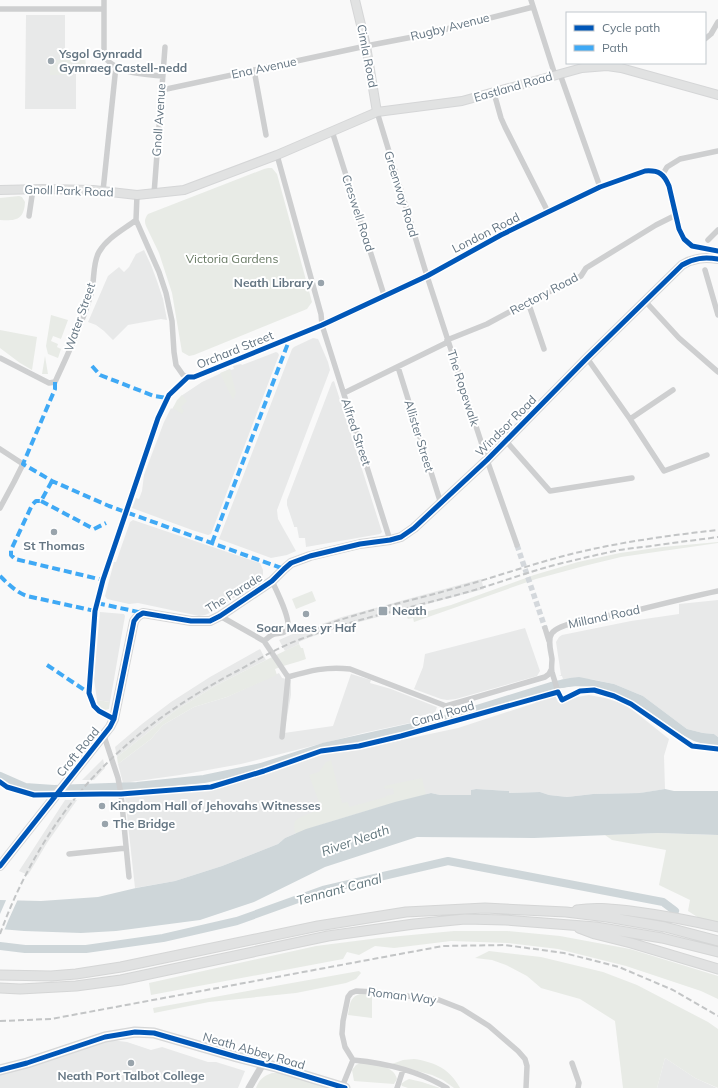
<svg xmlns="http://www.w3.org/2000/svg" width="718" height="1088" viewBox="0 0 718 1088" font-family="Mulish,sans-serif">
<rect width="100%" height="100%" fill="#f9f9f9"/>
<path fill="#e8e9e9" d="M26,15H65V54H76V109H25Z
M144,250L151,265L157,281L163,299L167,320L161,319L128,325L113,340L104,331L96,325L88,322L108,276L119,267L124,272L129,267L136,254Z
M313,338L318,339L319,341L328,362L330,370L277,510L278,519L296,551L287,555L271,558L219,539L292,349L294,347Z
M276,352L278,353L279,355L211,534L208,535L192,530L132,508L136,498L139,499L142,491L144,475L164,422L171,408L172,409L181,396L202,382L230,369L231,370L234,369L233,366L241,364L242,365Z
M334,381L382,532L380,534L306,547L305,538H299L297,527H294V526L287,505V500L332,382Z
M133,520L260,563L263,570V578L215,611L205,615L199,616L138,603L129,604L107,599L105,596L114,562H116L130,522Z
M481,579L484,589L344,626L308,638L299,642V644L285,651L279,640L295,633L296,634L316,626L342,617Z
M718,600V737L714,734L703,733L687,729L643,696L614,684L595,680L588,679L560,681V680L563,679L562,676H559L561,675L556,642L559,637L562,635L631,621L679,614V604Z
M100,612L124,614L125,616L110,702L97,700L94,679Z
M525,628L540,671L537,676L456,699L447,700L441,699L414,689L423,667L425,654Z
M260,649L266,660L215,686L176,710L117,757L115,747L142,724L171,702L210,677Z
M279,673L282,678L291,680V695L284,733L333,726L351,674L371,680L370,683L391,689L437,707L433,718L363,733L241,764L180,775L123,783L118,764L151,739L163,725L194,707L227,697Z
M555,695L558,702L561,703L577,697L589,695L605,698L621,703L634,711L669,739L664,756L665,789L641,793L593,794L567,797L549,795L540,792L509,793V791L476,789L471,790V795H440L431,793L395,802L306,829L285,838L278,844L222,866L175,881L135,888L125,797L212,790L252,778L324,753L350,751L458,728L535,703V701Z
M103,759L105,768L94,780H82Z
M65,800H77L47,843L28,875L19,871Z
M108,1040H111L127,1042L151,1050L162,1047L208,1062H216L245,1071L238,1088H0V1074L39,1063V1064L97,1045Z
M665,1058L695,1078L717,1088H657Z"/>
<path fill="#e8ebe6" d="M76,54H85L86,67H76Z
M50,60H72V75H50Z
M268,168H272L277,174L312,302L307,309L194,355L189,356L182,352L172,293L159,253L146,226C144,221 145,218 148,214L264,169Z
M19,196L22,197L25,202C24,220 16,221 0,220V198Z
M51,315L68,320L61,339L53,336L51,341L58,344L57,347L61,349L58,358L48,354L46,346Z
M0,330L37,337L32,370L20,363L0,348Z
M45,356L48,374H42Z
M230,369L236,393L233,400L220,373Z
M182,395L187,401L181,407L184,411L182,414L173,408L177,400Z
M718,542V543L621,557L584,566L536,579L414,622L413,618L408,619L407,617L451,605L534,575L578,562L620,553L663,547Z
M312,591L316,601L296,609L292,599Z
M299,644L301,648H303L306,659C295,663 285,665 275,669L277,675L227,697L194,707L163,725L151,739L118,764L117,757L176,710L215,686L266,660Z
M97,700L110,702L109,709C100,712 97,708 97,700Z
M331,760L342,803L348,802L349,807L386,797V796L394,794L393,788L385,789L384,786L422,778L426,795C397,802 368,810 339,819C325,823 310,828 296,834C289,817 302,818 313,812C316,811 318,808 320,805L309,775L319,772L326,762Z
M658,833L718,835V922L699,918L688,911L690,900L659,885L666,850L612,840L605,835Z
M454,931H507L560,936L630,949L718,976V999L701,991L626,966L558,949L508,943L451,941L394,948L375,946L359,955L347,952L343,959L151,995L149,983L316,946L379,938Z
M489,951L541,957L603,972L637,985L708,1022L718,1029V1088L695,1078L665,1058L657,1088H623L615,1021L580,999L541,988L527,976L506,965L492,960L475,958Z
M359,971L361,973L356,979L346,983L296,993L209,1002L154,1013L153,1008Z
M360,994H372V1018L348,1015C350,1006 349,997 360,994Z
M414,1059C435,1062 450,1069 460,1088H454L443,1080L432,1075L392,1064L403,1060Z
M360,1063C369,1064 386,1065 392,1071C395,1073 396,1076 397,1079L394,1084L354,1081L352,1070L356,1065Z
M272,1073H280L327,1088H256C259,1080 263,1076 272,1073Z
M409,1079L422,1082L440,1088H408L402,1086L401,1084L405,1081Z"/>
<path fill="#ced6d9" d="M579,677L614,684L643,696L687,729L703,733L714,734L718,737V746C710,745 702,744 694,741C681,735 670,726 658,718C629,697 599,681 562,688L560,681L569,680L570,678Z
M476,789L509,791V793L540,792L549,795L567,797L593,794L640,793L665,789L674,791H718V835L658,833L534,838L417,837L325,867L254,902L200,920L116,931L81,933L24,931L0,929V900L41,901L98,897L136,888L175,881L222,866L278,844L285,838L306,829L395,802L431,793L440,795H471V790Z"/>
<path fill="#f9f9f9" d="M7,898L18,899L8,921L4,931H0V914Z"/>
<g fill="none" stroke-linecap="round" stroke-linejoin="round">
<path stroke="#ced6d9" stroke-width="8" d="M0,776L25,787L54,789L137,786L204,779L261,767L323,747L435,722L551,686L571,682
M0,946L25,949H86L163,938L237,921L323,890L448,861L663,902L675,911"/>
<path stroke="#d4d8dc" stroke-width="5.5" stroke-dasharray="5.5 3" stroke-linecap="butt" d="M517,545L545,628"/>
<defs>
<path id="secondary" d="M355,0L366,46L377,112
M0,190L43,189L93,190L137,195L184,190L277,155L377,112L462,101L582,68L607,66L621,68L718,95
M0,866L110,727L114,719L134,621L138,616L143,613L191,621H210L220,616L272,581L284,569L291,563L310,556L360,544L390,540L401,537L414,528L487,460L587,358L682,265C694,258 704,257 718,259"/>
<path id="primary" d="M0,1070L27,1063L105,1037L135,1032L154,1033L237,1057L276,1067L345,1088"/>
<path id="trunk" d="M577,910C596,907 611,909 630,911C660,915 689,920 718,927
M579,928L595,934L631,943L718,969
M0,975L51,976L76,974L121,967L318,926L406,912L485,908L566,912L607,917L665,927L718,941
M0,988L20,989L76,986L121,980L328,936L414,924L465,919L506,920L596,927L662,938L718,952"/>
</defs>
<use href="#secondary" stroke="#d5d6d7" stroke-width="10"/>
<use href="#primary" stroke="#d5d6d7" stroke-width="11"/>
<use href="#trunk" stroke="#d5d6d6" stroke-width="11"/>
<path stroke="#cecfd0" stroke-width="5.5" d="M104,0V57C119,74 142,74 163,76
M531,0L555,75
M0,9H104
M705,39L711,34L718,22
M254,70L266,135
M560,74L600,187
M162,90L366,46L423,35L533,7
M494,93L501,118L505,127L548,212
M377,112L427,276L487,460L517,545
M332,131L384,295
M277,155L321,314L322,325L390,540
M663,174L667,167L680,159L718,151
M103,191L116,66
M154,194L165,47
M137,195L136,220L159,272L166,293L172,321L174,352L176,365L183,375L188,377H194L199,375L322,325
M29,216L33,189
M708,240L718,230
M705,270L718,315
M645,301L679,338L718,372
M528,302L544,349
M447,340L487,324L528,302L581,276L586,268L656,225L676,215
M0,358L49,383L55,382C68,354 82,324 91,294C95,281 92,264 99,252C107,238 123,230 136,220
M587,358L630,419L664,471L707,455
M398,367L441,504
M344,393L448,342
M630,419L673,390
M506,441L550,491L632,478
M0,449L23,464L14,482L0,508
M132,494L158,418L169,395L188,377
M220,616L264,641L288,677
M545,628L549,641
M264,641C267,639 270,635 274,634C278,633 282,634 286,631C294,624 276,590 272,581
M288,677C309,671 327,666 350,669L446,706L545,677L549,674L551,670
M104,736L118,778L121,794L129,877
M282,737L288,677
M333,750L359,746L401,736L558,692C556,685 554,679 552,672C551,668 552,663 552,659C551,651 547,640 552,633C561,621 619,614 634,611C662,604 690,597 718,591
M69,854L126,848
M572,1063L579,1083L578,1088
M342,1087L353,1060
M397,1088L403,1070
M447,1088C419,1071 385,1063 353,1060L345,1047L342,1034L343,1021L348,997L351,993L356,991L375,992L439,1000L462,1009L489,1026L518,1051L525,1059L527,1066L526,1088"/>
<path stroke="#cecfd0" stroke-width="7" d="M322,325L427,276L501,235L548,212L600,187L645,171C659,170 664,174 669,186L679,229L684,239L692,246L718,251
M249,1088L263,1064"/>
<use href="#secondary" stroke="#e1e2e2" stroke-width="8"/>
<use href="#primary" stroke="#e1e2e2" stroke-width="9"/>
<use href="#trunk" stroke="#e1e2e2" stroke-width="9"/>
<path stroke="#c3c5c6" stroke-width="2" stroke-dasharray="6 3" stroke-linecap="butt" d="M317,628C362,611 410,601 456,588C499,576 540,561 584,551C628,541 673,535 718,530
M0,934C22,873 58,811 105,765C143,727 191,695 239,670C259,659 279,647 301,639C354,619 410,608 464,593C493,585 522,574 551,566C574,560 596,555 619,550C632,548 645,547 658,545C678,542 698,540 718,537
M0,1021L51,1019L443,946L505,945L564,953L619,967L673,990L718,1016"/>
<path stroke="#3fa9f5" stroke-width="4" stroke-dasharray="8 4" stroke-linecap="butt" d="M92,366L100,375L154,396L168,398
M55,382V389L23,464L52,481L109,506L284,569
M52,481L41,501H36L32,505L11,550V555L15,559L103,580
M41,501L94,529L106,523
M212,543L290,338
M0,576C8,584 16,592 27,596L95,611
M97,603L143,613
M47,665L89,693L90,695"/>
<defs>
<path id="cycleway" d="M114,719L99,711L94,706L89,693L95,611L103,580L158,418L169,395L188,377H194L199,375L322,325L427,276L501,235L548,212L600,187L645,171C659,170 664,174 669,186L679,229L684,239L692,246L718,251
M0,782L7,787L34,795L102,794H121L211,787L264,771L321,751L359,746L401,736L558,692L562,700L580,691L594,690L614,696L631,704L692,746L718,749
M0,866L110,727L114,719L134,621L138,616L143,613L191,621H210L220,616L272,581L284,569L291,563L310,556L360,544L390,540L401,537L414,528L487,460L587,358L682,265C694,258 704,257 718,259
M0,1070L27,1063L105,1037L135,1032L154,1033L237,1057L276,1067L345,1088"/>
</defs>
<use href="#cycleway" stroke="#fff" stroke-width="8"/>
<use href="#cycleway" stroke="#0057b8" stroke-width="5"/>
</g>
<g fill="#99a4ac" stroke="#fff" stroke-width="1.5">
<circle cx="51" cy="61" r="4"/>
<circle cx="321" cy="283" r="4"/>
<circle cx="54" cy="532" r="4"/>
<rect x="378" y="606" width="10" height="10" rx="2"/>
<circle cx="306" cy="614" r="4"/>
<circle cx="102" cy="806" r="4"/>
<circle cx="105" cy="824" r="4"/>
<circle cx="131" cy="1063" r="4"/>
</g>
<g text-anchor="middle" stroke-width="4" stroke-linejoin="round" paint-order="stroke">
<g font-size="12" fill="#657683" stroke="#fff">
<text transform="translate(450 27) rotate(-14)" y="4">Rugby Avenue</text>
<text transform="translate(367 56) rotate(79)" y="4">Cimla Road</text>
<text transform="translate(264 68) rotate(-12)" y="4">Ena Avenue</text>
<text transform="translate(513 87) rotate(-16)" y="4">Eastland Road</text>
<text transform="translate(159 120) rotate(-86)" y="4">Gnoll Avenue</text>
<text transform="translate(69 191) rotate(2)" y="4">Gnoll Park Road</text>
<text transform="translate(401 194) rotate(73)" y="4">Greenway Road</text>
<text transform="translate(358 213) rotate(72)" y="4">Creswell Road</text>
<text transform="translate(486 233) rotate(-27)" y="4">London Road</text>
<text transform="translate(544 294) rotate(-28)" y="4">Rectory Road</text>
<text transform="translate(80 317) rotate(-71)" y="4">Water Street</text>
<text transform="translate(235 350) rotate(-22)" y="4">Orchard Street</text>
<text transform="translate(463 388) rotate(72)" y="4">The Ropewalk</text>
<text transform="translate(506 426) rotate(-45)" y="4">Windsor Road</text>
<text transform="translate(356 432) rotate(72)" y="4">Alfred Street</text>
<text transform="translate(419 436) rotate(73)" y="4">Allister Street</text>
<text transform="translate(234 593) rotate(-32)" y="4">The Parade</text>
<text transform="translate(604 617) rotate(-12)" y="4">Milland Road</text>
<text transform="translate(443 714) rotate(-16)" y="4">Canal Road</text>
<text transform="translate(78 752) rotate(-51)" y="4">Croft Road</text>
<text transform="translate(402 996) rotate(7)" y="4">Roman Way</text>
<text transform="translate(254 1051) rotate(16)" y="4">Neath Abbey Road</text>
</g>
<g font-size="12" font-weight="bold" fill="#657683" stroke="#fff" text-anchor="start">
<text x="59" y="58">Ysgol Gynradd<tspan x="59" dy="14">Gymraeg Castell-nedd</tspan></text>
<text x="313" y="287" text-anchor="end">Neath Library</text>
<text x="54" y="550" text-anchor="middle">St Thomas</text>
<text x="392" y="615">Neath</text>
<text x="306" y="632" text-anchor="middle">Soar Maes yr Haf</text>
<text x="110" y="810">Kingdom Hall of Jehovahs Witnesses</text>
<text x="113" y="828">The Bridge</text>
<text x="131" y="1080" text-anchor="middle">Neath Port Talbot College</text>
</g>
<g font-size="12" fill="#687a64" stroke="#fff">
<text x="232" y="263">Victoria Gardens</text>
</g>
<g font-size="13" font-style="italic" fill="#60757c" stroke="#fff">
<text transform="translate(355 840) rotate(-19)" y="5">River Neath</text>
<text transform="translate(339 889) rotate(-15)" y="5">Tennant Canal</text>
</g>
</g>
<rect x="566" y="12" width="140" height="52" fill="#ffffff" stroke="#c1c8cd"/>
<rect x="574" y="25" width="20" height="6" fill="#0057b8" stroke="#c1c8cd"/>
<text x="602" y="32" font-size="12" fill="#657683">Cycle path</text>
<rect x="574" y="45" width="20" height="6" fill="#3fa9f5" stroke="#c1c8cd"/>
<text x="602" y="52" font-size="12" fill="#657683">Path</text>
</svg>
